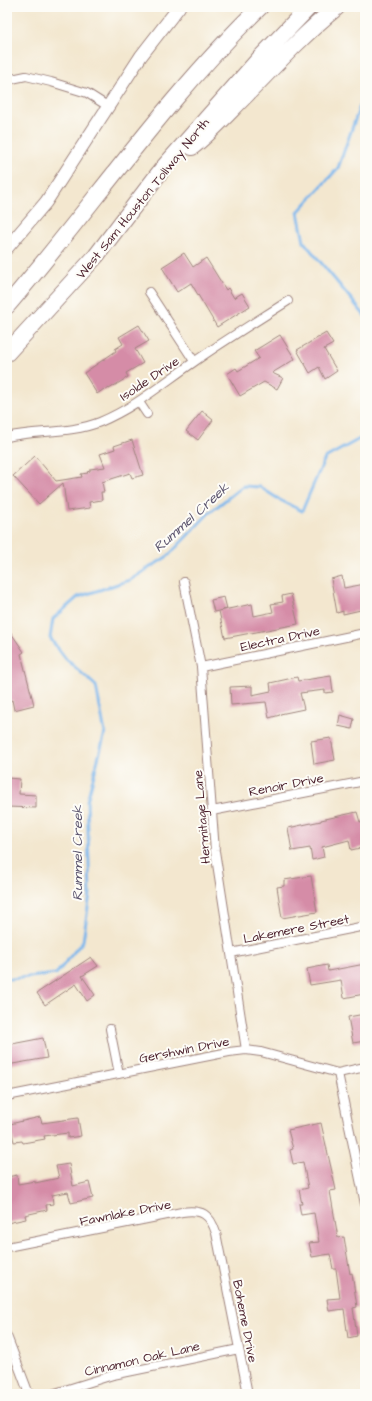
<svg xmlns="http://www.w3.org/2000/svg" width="372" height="1401" viewBox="0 0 372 1401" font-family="'Architects Daughter',sans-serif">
<rect width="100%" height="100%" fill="#fdfcf7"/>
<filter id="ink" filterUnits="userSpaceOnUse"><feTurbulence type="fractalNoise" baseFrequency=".025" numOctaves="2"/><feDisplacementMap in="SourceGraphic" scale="8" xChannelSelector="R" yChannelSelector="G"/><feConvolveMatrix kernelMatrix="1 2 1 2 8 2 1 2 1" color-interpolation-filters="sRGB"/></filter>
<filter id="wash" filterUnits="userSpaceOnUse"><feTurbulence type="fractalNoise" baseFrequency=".012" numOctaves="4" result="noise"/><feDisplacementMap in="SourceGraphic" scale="16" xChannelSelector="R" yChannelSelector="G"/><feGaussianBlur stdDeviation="0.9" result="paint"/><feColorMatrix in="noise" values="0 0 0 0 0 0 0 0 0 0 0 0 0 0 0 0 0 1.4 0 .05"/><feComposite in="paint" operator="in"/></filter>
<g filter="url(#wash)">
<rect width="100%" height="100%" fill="#f3e7cf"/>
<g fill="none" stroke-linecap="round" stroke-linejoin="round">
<path stroke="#7ab5eb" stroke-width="3" d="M365,98L360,106L338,168L298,212L304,242L365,316
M7,978L11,979L56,974L83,941L90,894L87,801L105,733L96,686L66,659L50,638L53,619L78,597L130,580L168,556L209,513L243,486L260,487L280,500L302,511L325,458L365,436"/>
</g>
<g id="blocks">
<path fill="#d58ca7" d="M184,253L193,267L206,258L226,290L228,288L234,298L242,293L250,306L217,327L191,283L177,292L162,267Z
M139,325L149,341L135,349L143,363L126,373L128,377L109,389V388L105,391L104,389L97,394L84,373L116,351L115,349L123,344L119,337Z
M326,333L333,344L324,349L337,371L325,379L319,367L310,373L297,350Z
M280,335L295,359L272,373L283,378L277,389L264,382L240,396L227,374L236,368L238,371L259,358L254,351Z
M202,411L213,420L198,440L186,431Z
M132,440L143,475L132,478L130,473L102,482L104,492H101L102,500L89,502L90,508L67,511L63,483L39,504L13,476L35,456L56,481L82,477L81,474L88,473L87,472L90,471V469L105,467L100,454L115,449L114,446Z
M342,576L344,588L365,584V609L343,614V611L337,613L331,579Z
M291,594L298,624L225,638L219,611L252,604L254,616L273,612L271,604L283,602L282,596Z
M224,597L227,609L214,612L211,600Z
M7,627L24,652L21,654L34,705L14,710L12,700L7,702Z
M331,676L333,692L325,693V690L300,693L304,709L280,714V715L269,718L266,702L231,705L230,687L252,686V695L271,691L270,683L297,677L298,681Z
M340,715L354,719L352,729L338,726Z
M331,738L335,760L314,764L311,741Z
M7,778L20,779L19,794L36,795V808L7,807Z
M357,812L360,822L365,820V847L351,850L349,840L322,847L324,857L312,860L310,848L292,851L288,828L321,821V820Z
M311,876L317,912L282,918L277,887L284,886V880Z
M91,957L98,966L82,976L95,995L87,1001L76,984L45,1005L37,993Z
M365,964L364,994L344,998L341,980L310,985L307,969L327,965L328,971Z
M365,1014V1041L353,1043L348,1017Z
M43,1038L47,1058L7,1065V1045Z
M40,1117L42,1123L78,1118L81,1136L68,1138V1133L44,1136L45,1139L23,1143L22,1141L14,1142L10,1124Z
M321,1123L336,1190L330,1191L338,1238L344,1237L350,1274L352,1273L357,1307L353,1308L357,1336L348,1338L344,1309L329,1311L327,1299L340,1298L336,1269H333L330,1254L312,1257L309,1243L319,1242L314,1213L301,1215L299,1204H302L299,1190L308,1188L303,1162L293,1164L290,1150L293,1149L288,1130Z
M69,1164L73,1186L89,1182L93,1198L71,1203L68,1192L52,1195L53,1204L46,1205L47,1210L25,1215L26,1219L7,1223V1177L17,1175L18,1184L35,1181V1183L59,1178L56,1166Z"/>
</g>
</g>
<g filter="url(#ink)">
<use href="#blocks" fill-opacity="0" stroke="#9e837d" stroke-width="1"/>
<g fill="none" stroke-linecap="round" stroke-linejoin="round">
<defs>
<path id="minor" d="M7,80L26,76L51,82L87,93L109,107
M149,292L194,361
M139,402L147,414
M7,437C38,430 70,434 100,422C136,407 163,383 194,362C225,340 257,321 288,301
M184,582L201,667L215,851L246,1050
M201,667L365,633
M212,811L365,781
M231,953L365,926
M110,1029L119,1074
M338,1073L365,1204
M7,1096L229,1052L246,1050L261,1052L338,1073L365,1067
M7,1247L182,1212C202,1209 210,1214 216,1233L248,1394
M7,1336L29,1394
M52,1394L113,1375L239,1349"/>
<path id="secondary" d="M7,248L46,202L141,56L179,7"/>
<path id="motorway" d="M192,147C212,131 229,112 247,94C276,64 305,33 337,7
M7,306C92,207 166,98 260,7
M7,353L96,256L163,168L260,58L309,7"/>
</defs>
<use href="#minor" stroke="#9e837d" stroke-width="10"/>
<use href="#secondary" stroke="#9e837d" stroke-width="14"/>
<use href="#motorway" stroke="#9e837d" stroke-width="18"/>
<use href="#minor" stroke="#fff" stroke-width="8"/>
<use href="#secondary" stroke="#fff" stroke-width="12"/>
<use href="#motorway" stroke="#fff" stroke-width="16"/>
</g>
</g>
<g text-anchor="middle" stroke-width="4" stroke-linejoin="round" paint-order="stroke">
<g font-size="13" fill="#4a1f2b" stroke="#fdfcf7">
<text transform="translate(142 198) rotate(-51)" y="5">West Sam Houston Tollway North</text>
<text transform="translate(149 378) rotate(-34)" y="5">Isolde Drive</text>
<text transform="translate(280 638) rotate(-12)" y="5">Electra Drive</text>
<text transform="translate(286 784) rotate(-11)" y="5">Renoir Drive</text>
<text transform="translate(201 817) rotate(-95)" y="5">Hermitage Lane</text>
<text transform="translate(296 928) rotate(-11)" y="5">Lakemere Street</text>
<text transform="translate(184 1049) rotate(-11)" y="5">Gershwin Drive</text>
<text transform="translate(125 1212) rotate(-11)" y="5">Fawnlake Drive</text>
<text transform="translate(246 1321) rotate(79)" y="5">Boheme Drive</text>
<text transform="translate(142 1358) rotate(-13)" y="5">Cinnamon Oak Lane</text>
</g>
<g font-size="14" font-style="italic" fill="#5b546e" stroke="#fdfcf7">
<text transform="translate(191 517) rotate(-42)" y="5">Rummel Creek</text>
<text transform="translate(77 853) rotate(-90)" y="5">Rummel Creek</text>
</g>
</g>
<rect width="372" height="1401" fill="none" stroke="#fdfcf7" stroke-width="24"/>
</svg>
